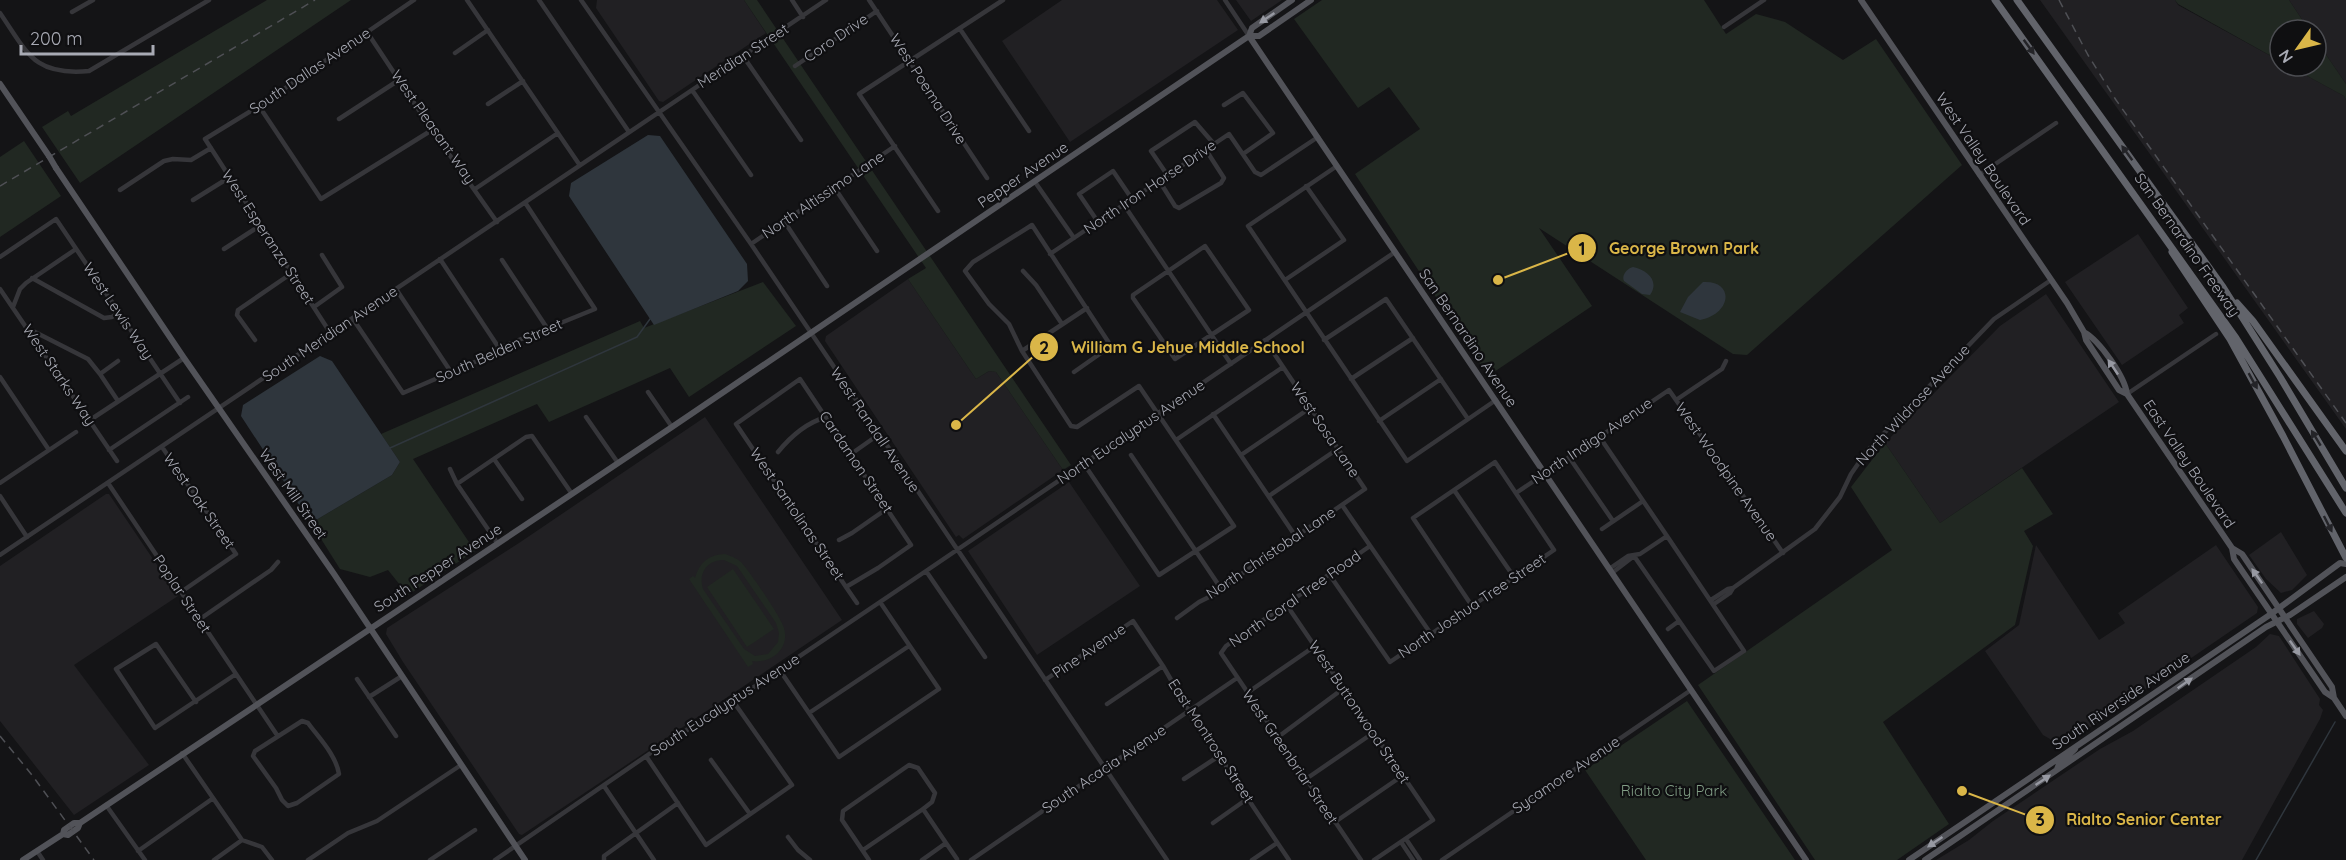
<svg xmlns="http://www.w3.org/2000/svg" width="2346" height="860" viewBox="0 0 2346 860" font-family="Quicksand,sans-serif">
<rect width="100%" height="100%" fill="#141416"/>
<path fill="#212023" d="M597,0H744L766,33L663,102L659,101L596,8Z
M1062,0H1217L1238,30L1070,142L1002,41Z
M1236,0H1282L1251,21Z
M2040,0H2175L2178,5L2280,61V66H2289L2344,96L2346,100V429Z
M2289,0H2346V84L2316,40V30H2309Z
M2138,234L2188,308L2179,315L2184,323L2122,365L2065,282Z
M908,279L976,379L989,371L996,372L1063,470L963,539L959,535L956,537L825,341L826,336Z
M2046,294L2119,402L1940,523L1885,443L2000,326Z
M705,417L842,620L522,835L519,834L403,662L386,634L387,628L519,543Z
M1069,482L1140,586L1037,655L968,551Z
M106,494H109L178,596L74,665L149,765L74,815L0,721V566Z
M2281,532L2307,575L2292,590L2281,593L2266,579L2249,555Z
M2036,545L2099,640L2125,623L2118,613L2216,545L2258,607L2257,613L2067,743L2055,746L2050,739L2043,735L1985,651L2019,625Z
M2314,611L2324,624L2322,628L2308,638L2297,624V619Z
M2270,634L2279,636L2320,699L2319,705L2323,710L2320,719L2242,860H1936L1969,840L1993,821L2100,749L2133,731L2256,647Z"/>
<path fill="#212822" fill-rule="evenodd" d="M267,0H351L80,183L42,127L68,111L71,116Z
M744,0H757L1071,465L1063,470L996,372L989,371L976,379L908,279L926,268Z
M1322,0H1704L1726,34L1756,14L1785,22L1843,60L1876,39L1962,165L1747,355L1733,354L1539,228L1592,306L1488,376L1355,174L1420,129L1389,87L1358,108L1294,19Z
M2175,0H2289L2309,30H2280V61L2178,4Z
M2316,40L2346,84V100L2344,96L2289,66H2316Z
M24,141L61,196L0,237V157Z
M763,282L796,326L689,397L670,368L549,422L537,404L413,459L475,551L408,595L388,570L370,577L340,569L311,523L392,475L400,462L381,434L640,321L644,328Z
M1885,443L1940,523L2022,468L2053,514L2024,531L2033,546L2015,625L1883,722L1949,824L1897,860H1815L1698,685L1892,550L1851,487Z
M725,554C731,556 736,558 741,562C750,572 781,617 784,628C790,649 771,664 752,661L753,664L748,667L689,579L693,576L695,578C699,563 709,554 725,554ZM724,560L737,566L776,623L779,633L778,642L768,654L755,656L744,649L703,589C698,573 707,560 724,560Z
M733,569L774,629L747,647L707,587Z
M1687,701L1795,860H1646L1585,770Z"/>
<path fill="#2f363d" d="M648,135L660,136L747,264L748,281L738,291L654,325L569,196L571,183Z
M1633,267C1647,270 1660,281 1650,295L1642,294L1624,281C1621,275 1628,268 1633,267Z
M1703,282C1735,280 1732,314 1700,320L1680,312L1688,297Z
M320,356L332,361L400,462L392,475L311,523L241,416L243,405Z"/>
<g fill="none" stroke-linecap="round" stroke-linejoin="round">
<path stroke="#2f363d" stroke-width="1.5" d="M390,448L637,337L650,319
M2256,860L2335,722"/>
<path stroke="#36363a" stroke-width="4.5" d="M467,0L579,164
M539,0L629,132
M581,0L751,244L1167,860
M792,0L803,17
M869,0L987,178
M1225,0L1249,36
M72,12L93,0
M0,13C28,54 34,76 89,71L209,0
M1724,27L1764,0
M960,29L1029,131
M367,32L432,130L497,222
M455,53L488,30
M743,56L801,140
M795,66L877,11
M692,90L751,175
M488,104L523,81
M1224,105L1243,93L1273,133L1243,154
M259,106L321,199L432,130
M339,119L399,80
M1337,166L1248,226L1407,461L1496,400
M1979,175L2056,123
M1168,176L1151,151L1195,122L1214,144
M1035,182L1074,238
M1160,182L1175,206L1179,208L1221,183L1224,178L1206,150
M834,187L877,251
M475,189L558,133
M120,190L164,161L173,159L191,160L211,148
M193,200L230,177
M1124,205L1231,364
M938,211L859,94L1003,0
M784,221L827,286
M1098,222L1079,194L1113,171L1132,199
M751,244L895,146
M1205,246L1249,310L1175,359L1133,298V295Z
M224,249L261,225
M1050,254L1229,134L1255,172L1261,175L1318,137
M0,257L56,219L180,403
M440,259L499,348
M502,260L547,328
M1023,271L1036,285L1062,324
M32,278L104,318L112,317L119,312
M1285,280L1344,240L1306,186
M0,289L117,461
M396,289L451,372
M13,307L20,289L26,283L76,249
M314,307L342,287L322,255
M353,319L403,393L484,358L499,348L595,309L526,204
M29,329L88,359L100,374L118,401
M331,334L205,139L259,106L414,0
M255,340L237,315L238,310L292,273
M1324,340L1386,299L1468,419
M1022,351L1087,308
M1074,372L1111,346L1032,225L973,262L965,271L989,304L1009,324L1022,351L1071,426L1077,427L1139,386L1234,526L1159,575L1084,464
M100,374L118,361
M0,377L49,450
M1351,379L1413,338
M648,392L672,427
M2127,394L2216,334
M1676,400L1722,369L1726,361
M1213,414L1296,537
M586,417L618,463
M90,420L184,358
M1379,421L1441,379
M1599,436L1667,536L1640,554L1628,556L1609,569
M1176,440L1283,367
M162,447L236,554L181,592
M109,450L188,397
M778,452C791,436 806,423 826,417
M851,454L878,435
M1131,455L1222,590
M1241,455L1310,408
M1569,457L1613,521
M494,459L522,499
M450,469L457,484L498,544
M0,483L76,432
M108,483L277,735
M457,484L526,437L532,436L572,494
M1454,490L1514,577
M1516,493L1669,390L1783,553
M0,496L27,537
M1269,496L1339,448
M1342,505L1431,634
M1602,529L1643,501
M839,540L852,533L888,508
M0,555L826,0
M1634,556L1714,671L1744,651L1667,536
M926,571L985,657
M1612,573L1634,556
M1329,574L1390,662L1554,550L1495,462L1413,518L1472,606
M846,587L878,568L911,545L800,379L736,424L846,587L857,603
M1733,588L1815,529L1840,497L1851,474L1867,451L1889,428L1994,319L2051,280
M1711,600L1728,589L1733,588L1730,593L1714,604
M1286,604L1433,820L1374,860
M1177,618L1199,602L1215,594L1240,575L1365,489L1265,340
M200,619L271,570L278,562
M1668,629L1679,621
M779,669L839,757L939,689L880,602
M357,679L396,736
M1045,680L1133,621L1163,666L1189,711L1289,860
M1247,693L1315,646
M369,697L402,676
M196,702L156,644L116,669L155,728L236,674
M1107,704L1163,666
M809,713L909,646
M302,721L308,723C319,738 336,755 339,774L297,803L288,806L282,800L276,788L253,756L255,751Z
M1278,737L1344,688
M182,753L242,840L262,847L272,860
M646,756L706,845L792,785L733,701
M711,760L750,814
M1184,779L1219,756
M1306,779L1373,733
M604,786L654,860
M106,805L145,860
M1335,822L1402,776
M1213,823L1247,799
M788,837L798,850L810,860
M1406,839L1420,860
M1401,842L1413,860
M946,843L957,859
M863,850L923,809
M37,851L43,860
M138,851L212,799
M214,860L242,840
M308,860L348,833L377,821L461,765
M430,860L475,830
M495,860L655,750L733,701L926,571L1395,252
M604,860V856L678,803
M869,860L842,820L843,811L909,765L918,768L935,793L932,802L923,809L946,843L922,860
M971,860L1237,678
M1252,860L1277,843
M1361,860L1221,653L1226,646L1370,546
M1442,860L1691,690"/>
<path stroke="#525359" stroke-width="6" d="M1861,0L2067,303L2084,332L2086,340L2119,390L2127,394L2232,548L2234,559L2325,692L2334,698
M1249,36L1806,860
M1249,36L1252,28L1292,0
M0,84L49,156
M56,168L184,358L334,574L525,860
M2084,332C2100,341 2125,377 2127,394
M2232,548L2242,554L2332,687L2334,698L2346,716
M2057,769L2059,764L2075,749
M63,834L68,835L78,828L80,823L672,427L1243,40L1249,36H1259L1311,0
M23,860L63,834L64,830L74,823H80
M1909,860L2271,614L2340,563L2346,564
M1925,860L2266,627L2290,615L2346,577"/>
<path stroke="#62646b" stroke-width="7" d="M1995,0L2236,338L2346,513
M2017,0L2223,287L2280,377L2346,488
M2172,252L2230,339L2283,436L2346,558
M2237,303L2253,321L2346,451"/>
<path stroke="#4f5055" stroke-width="1.5" stroke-dasharray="8 6" stroke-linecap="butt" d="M2059,0L2088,55L2116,100L2346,423
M0,186L315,0
M0,736L32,775L94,860"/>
<path stroke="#525359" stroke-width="6" d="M49,156L56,168"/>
</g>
<defs><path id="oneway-solid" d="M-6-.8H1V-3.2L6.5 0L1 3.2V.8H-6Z" transform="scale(1.5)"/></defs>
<g fill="#9799a2">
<use href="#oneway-solid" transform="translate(1267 18) rotate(146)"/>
<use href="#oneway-solid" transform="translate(2113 367) rotate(-124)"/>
<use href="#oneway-solid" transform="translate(2257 576) rotate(-125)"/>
<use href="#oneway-solid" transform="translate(2295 648) rotate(55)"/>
<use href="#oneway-solid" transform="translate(2185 683) rotate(-35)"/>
<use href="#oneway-solid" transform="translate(2043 780) rotate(-34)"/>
<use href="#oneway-solid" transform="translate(1935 842) rotate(146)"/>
</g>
<g fill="#242428">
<use href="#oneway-solid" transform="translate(2029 47) rotate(54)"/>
<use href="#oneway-solid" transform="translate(2127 153) rotate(-126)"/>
<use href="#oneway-solid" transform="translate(2253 381) rotate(61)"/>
<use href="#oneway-solid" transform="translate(2316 438) rotate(-121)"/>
<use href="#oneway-solid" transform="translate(2328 524) rotate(63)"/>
</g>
<g text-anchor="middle" stroke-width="4.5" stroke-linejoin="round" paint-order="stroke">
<g font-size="15" fill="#a8aab4" stroke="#0f0f11">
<text transform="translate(836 38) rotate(-34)" y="5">Coro Drive</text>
<text transform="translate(743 56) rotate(-33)" y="5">Meridian Street</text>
<text transform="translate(310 71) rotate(-34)" y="5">South Dallas Avenue</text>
<text transform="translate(928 89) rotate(57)" y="5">West Poema Drive</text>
<text transform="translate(433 127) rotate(55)" y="5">West Pleasant Way</text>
<text transform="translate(1983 159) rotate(56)" y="5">West Valley Boulevard</text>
<text transform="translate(1023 175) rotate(-34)" y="5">Pepper Avenue</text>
<text transform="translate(1150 187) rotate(-34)" y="5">North Iron Horse Drive</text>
<text transform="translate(823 195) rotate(-34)" y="5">North Altissimo Lane</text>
<text transform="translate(268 237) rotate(57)" y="5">West Esperanza Street</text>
<text transform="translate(2187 245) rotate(55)" y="5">San Bernardino Freeway</text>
<text transform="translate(118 311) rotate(56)" y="5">West Lewis Way</text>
<text transform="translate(330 334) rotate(-34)" y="5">South Meridian Avenue</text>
<text transform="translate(1468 338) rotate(56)" y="5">San Bernardino Avenue</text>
<text transform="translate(499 351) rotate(-24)" y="5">South Belden Street</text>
<text transform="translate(59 375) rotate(56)" y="5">West Starks Way</text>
<text transform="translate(1913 405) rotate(-47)" y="5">North Wildrose Avenue</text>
<text transform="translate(875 430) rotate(56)" y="5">West Randall Avenue</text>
<text transform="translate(1325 430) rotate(56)" y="5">West Sosa Lane</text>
<text transform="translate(1131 432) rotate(-34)" y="5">North Eucalyptus Avenue</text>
<text transform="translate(1592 441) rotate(-34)" y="5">North Indigo Avenue</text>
<text transform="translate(856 462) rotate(56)" y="5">Cardamon Street</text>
<text transform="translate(2189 464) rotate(56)" y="5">East Valley Boulevard</text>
<text transform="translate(1726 472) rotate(55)" y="5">West Woodpine Avenue</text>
<text transform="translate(293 494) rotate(55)" y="5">West Mill Street</text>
<text transform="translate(199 501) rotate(55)" y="5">West Oak Street</text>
<text transform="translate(797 514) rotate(56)" y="5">West Santolinas Street</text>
<text transform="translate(1271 553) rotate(-34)" y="5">North Christobal Lane</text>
<text transform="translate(438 568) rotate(-33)" y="5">South Pepper Avenue</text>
<text transform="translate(182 594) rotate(56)" y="5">Poplar Street</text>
<text transform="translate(1295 599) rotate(-35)" y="5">North Coral Tree Road</text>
<text transform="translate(1472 606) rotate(-34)" y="5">North Joshua Tree Street</text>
<text transform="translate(1089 651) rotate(-34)" y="5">Pine Avenue</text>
<text transform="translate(2121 701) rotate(-34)" y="5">South Riverside Avenue</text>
<text transform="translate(725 705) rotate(-33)" y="5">South Eucalyptus Avenue</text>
<text transform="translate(1359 712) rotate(56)" y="5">West Buttonwood Street</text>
<text transform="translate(1211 741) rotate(57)" y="5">East Montrose Street</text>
<text transform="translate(1290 757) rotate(56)" y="5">West Greenbriar Street</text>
<text transform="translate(1104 769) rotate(-34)" y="5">South Acacia Avenue</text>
<text transform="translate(1566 775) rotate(-34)" y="5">Sycamore Avenue</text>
</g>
<g font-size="15" fill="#819d85" stroke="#0f0f11">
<text x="1674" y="796">Rialto City Park</text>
</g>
</g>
<path fill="none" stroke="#dab648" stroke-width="2" d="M1498 280L1582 248M956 425L1044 347M1962 791L2040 820"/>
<g fill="#dab648" stroke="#0f0f11" stroke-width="2">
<circle cx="1498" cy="280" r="6"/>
<circle cx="956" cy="425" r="6"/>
<circle cx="1962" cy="791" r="6"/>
<circle cx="1582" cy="248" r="15"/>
<circle cx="1044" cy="347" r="15"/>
<circle cx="2040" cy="820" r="15"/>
</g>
<g font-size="18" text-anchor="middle" font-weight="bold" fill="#111">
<text x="1582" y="255">1</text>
<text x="1044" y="354">2</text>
<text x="2040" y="826">3</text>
</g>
<g font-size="16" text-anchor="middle" font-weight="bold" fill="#dab648" stroke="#0f0f11" stroke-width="4.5" stroke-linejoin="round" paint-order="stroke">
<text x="1684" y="254">George Brown Park</text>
<text x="1188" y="353">William G Jehue Middle School</text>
<text x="2144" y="825">Rialto Senior Center</text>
</g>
<g transform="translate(2298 48) rotate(236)"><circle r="28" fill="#0f0f11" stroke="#4c4d52" stroke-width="1.5"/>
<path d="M0-4.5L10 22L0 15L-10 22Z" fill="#dab648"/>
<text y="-9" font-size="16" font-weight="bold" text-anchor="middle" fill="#a8aab4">N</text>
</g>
<path d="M21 45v9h132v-9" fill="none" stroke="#a8aab4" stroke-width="3"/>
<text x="30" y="45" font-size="18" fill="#a8aab4" stroke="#0f0f11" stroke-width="4.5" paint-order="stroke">200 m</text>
</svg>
